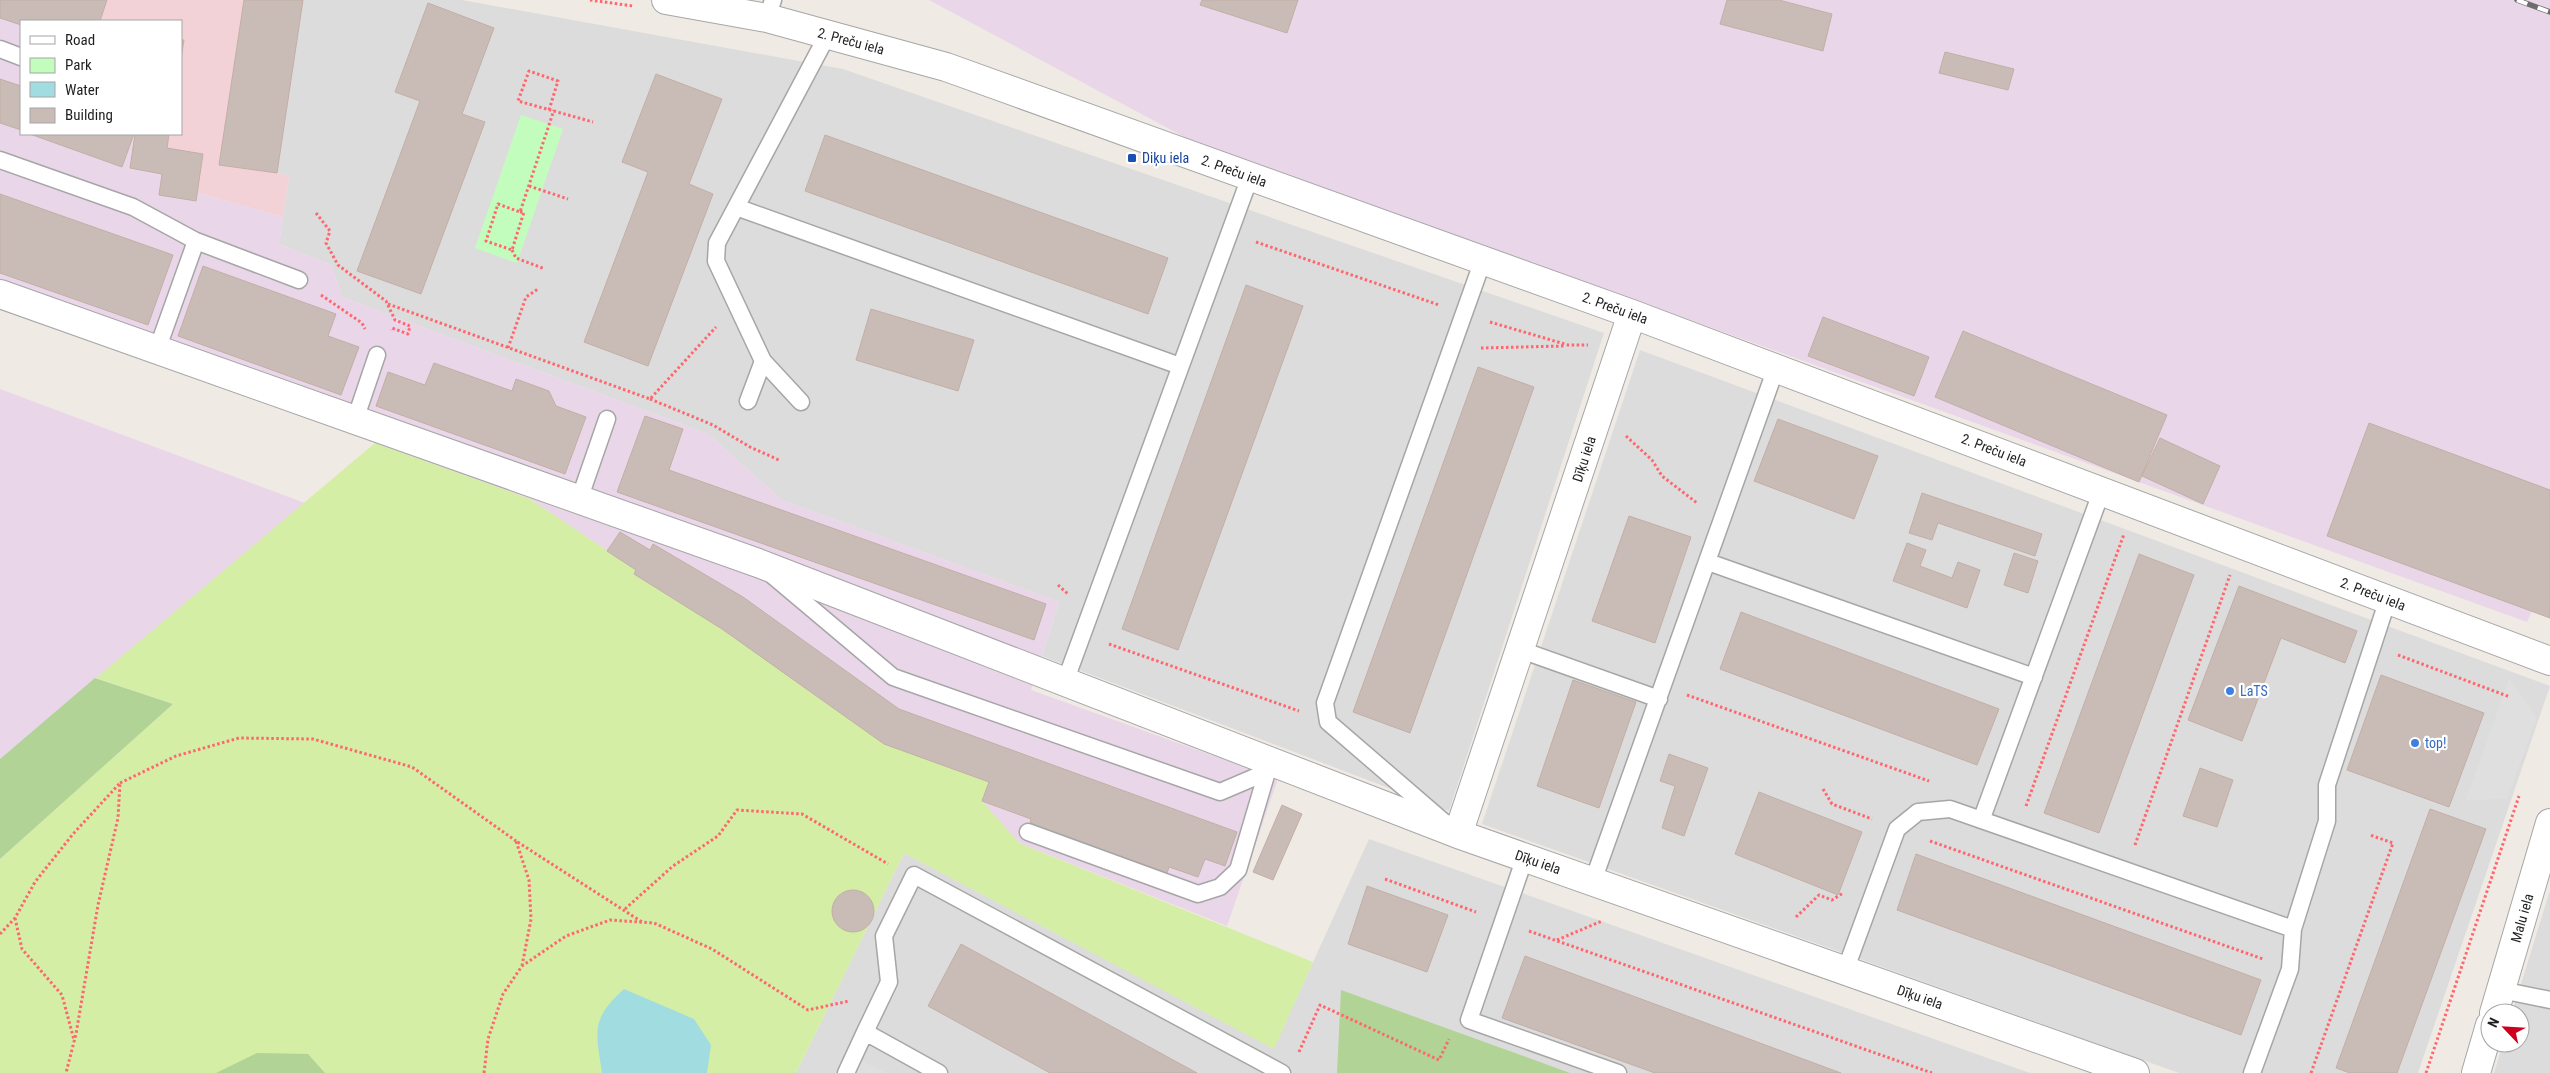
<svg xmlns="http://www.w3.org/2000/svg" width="2550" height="1073" viewBox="0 0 2550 1073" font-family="'Roboto Condensed',sans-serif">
<rect width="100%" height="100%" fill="#f0eae4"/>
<path fill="#dddcdc" d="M303,0H462L843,69L1604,333L1449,811L1042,656L1059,602L782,500L708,434L342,297L331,265L279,244L289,176L277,173Z
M1640,350L2550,686L2418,1073H2179L1482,824Z
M1369,839L2030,1073H796L904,853L1274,1048Z
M2550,890V1073H2494L2503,1043H2520V1013H2512Z"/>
<path fill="#f2d2d6" d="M107,0H303L277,173L289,176L283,217L198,193L196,201L159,195L130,168L134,134H181V21H100Z"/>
<path fill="#ead6e9" d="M0,0H107L100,21H21V134H134L130,168L162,174L159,195L196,200L198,193L283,217L279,244L331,265L342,297L708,434L782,500L1059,602L1031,690L1278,779L1227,926L1019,843L982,801L989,783L884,744L634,574L636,570L530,499L0,307Z
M929,0H2550V569L2527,622L1188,139Z
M0,389L305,503L0,759Z"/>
<path fill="#d4eea6" d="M375,443L530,499L636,570L634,574L722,629L884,744L989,782L982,801L1019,843L1313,962L1274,1049L904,853L796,1073H0V859L173,704L96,678Z"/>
<path fill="#b1d396" d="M95,678L173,704L0,859V759Z
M1341,990L1570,1073H1337Z
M257,1053L308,1054L325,1073H216Z"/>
<path fill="#c2fdbe" d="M521,115L563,129L517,263L475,248Z"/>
<path fill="#dfdfdf" d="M2509,679L2537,717L2507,799L2466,800Z
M845,1053L887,1073H835Z"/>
<path fill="#a1dce1" d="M624,989L694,1019L711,1045L707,1073H602C596,1031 590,1020 624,989Z"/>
<path fill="#c9bcb7" stroke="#c3aea5" d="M0,0H107L100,21H21V25L0,18Z
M244,0H303L277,173L219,165Z
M1202,0H1298L1287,33L1200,5Z
M1727,0H1779L1832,14L1823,51L1720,24Z
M428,3L494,28L462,114L485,122L421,294L357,271L420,101L395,92Z
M181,40H184L181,58Z
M1945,52L2014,69L2008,90L1939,73Z
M656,74L722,99L689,184L713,194L648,366L584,342L648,172L622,162Z
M0,79L21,86V130L0,123Z
M30,134H134L122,167Z
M135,134H169L167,148L203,154L196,201L159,195L162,174L130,168Z
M825,135L1168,258L1148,314L805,191Z
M0,194L173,255L148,325L0,273Z
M203,266L336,314L328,336L359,347L341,395L178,336Z
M1246,285L1303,306L1178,650L1122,629Z
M871,309L974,340L958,391L856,360Z
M1823,317L1929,357L1914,396L1808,356Z
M1963,331L2167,415L2139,482L1935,397Z
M434,363L512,391L516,379L549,391L556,406L586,417L565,474L376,406L388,372L425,385Z
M1478,367L1534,387L1410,733L1353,712Z
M645,416L683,429L669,470L1046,604L1034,640L617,492Z
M1778,419L1878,456L1854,519L1754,481Z
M2369,423L2550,490V618L2327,536Z
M2160,438L2220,466L2203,504L2142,476Z
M1922,493L2042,534L2035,556L1938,523L1932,540L1909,533Z
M1629,516L1691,537L1655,643L1592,621Z
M620,532L650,550L653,544L743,597L899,709L1237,832L1225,866L1205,859L1198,877L1169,867L1167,873L1030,823L1031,819L982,801L989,782L884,744L722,629L634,574L636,570L607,551Z
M1907,543L1926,550L1920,566L1952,578L1958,562L1980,570L1967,608L1893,581Z
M2014,553L2038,561L2028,593L2004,585Z
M2139,554L2194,575L2099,833L2044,813Z
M2239,586L2357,631L2345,663L2281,638L2242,741L2188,720Z
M1741,612L1999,709L1977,765L1720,669Z
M2381,675L2484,713L2449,807L2347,770Z
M1573,680L1636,702L1599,808L1537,786Z
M1669,754L1708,768L1684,836L1662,828L1675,786L1660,781Z
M2200,768L2233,780L2217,827L2183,816Z
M1759,792L1862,832L1838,895L1735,854Z
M1282,805L1302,814L1273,880L1253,872Z
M2430,809L2486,829L2397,1073H2350L2336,1068Z
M1916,854L2261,980L2241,1035L1897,910Z
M1367,886L1448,915L1427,972L1348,944Z
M832 911a21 21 0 1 1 42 0a21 21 0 1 1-42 0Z
M961,944L1197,1073H1050L928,1006Z
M1525,956L1841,1073H1655L1502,1018Z"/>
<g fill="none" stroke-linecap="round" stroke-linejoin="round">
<defs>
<path id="service" d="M767,18L773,0
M0,49L21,57
M0,160L133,207L196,241L299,280
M736,207L1180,366
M157,350L196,241
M763,361L801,402
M748,401L763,361L716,261L717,243L828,34
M355,420L377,355
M579,500L607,419
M1708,562L2034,677
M773,576L893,677L1220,792L1281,766
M1521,650L1659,699
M1065,682L1250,177
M1982,818L2102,490
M1444,822L1328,722L1325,703L1483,260
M1028,832L1198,894L1220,887L1238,870L1267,772
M1525,857L1469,1020L1618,1073
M1593,881L1776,368
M1845,971L1897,829L1918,812L1950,809L2293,929
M2501,990L2550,1000
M846,1073L865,1032
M939,1073L865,1032L889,982L884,936L914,875L1282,1073
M2252,1073L2290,969L2293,929L2327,821V785L2388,599"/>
<path id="minor" d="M666,0L767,18L946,67L1632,314L2550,661
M0,294L758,563L1458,834L2135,1073
M1458,834L1632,314
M2494,1013L2550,823
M2476,1073L2490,1025"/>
</defs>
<use href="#service" stroke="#a6a6a6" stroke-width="19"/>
<use href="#minor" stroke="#a6a6a6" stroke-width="30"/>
<path stroke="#ff666d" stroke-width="3" stroke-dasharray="2.5 2.5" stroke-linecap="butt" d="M590,0L633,6
M549,110L558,81L529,71L518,101L593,122
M529,186L568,199
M520,212H524L512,250L486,241L498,204L520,212L554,110
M316,213L330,231L326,243L338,265L386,301L395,320L410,326L408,334L392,328L391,330
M1256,242L1439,305
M512,250L516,258L545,269
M321,295L362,323L365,329
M388,304L650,399L716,327
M1490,322L1568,345H1588
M508,348L526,297L538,289
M1481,348L1564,346
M650,399L713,425L750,447L779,460
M1626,436L1652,460L1662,476L1697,503
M1058,585L1068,594
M1109,644L1299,711
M2398,655L2510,697
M1687,695L1929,781
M120,783L176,756L239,738L313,739L412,767L516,841
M1823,789L1832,804L1872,819
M2026,806L2124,534
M1930,841L2263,959
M2135,845L2230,575
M1385,879L1476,912
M625,909L673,866L718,836L737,810L802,814L888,864
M1796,917L1819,895L1832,900L1843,893
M15,918L22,949L62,995L74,1040
M1529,931L1932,1073
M0,934L15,918L35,882L73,834L120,783L118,818L98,905L76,1034L66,1073
M1557,940L1602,921
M522,966L531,919L529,880L516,841L642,922
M1299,1052L1320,1005L1439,1060L1449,1039
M484,1073L488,1039L503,994L522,966L566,936L610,920L654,923L712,949L808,1010L849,1001
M2311,1073L2393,843L2370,835
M2426,1073L2519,796"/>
<use href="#service" stroke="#fff" stroke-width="16"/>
<use href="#minor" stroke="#fff" stroke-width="28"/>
<defs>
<path id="rail" d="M2517,0L2550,12"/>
</defs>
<use href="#rail" stroke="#6d6d6d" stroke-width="5.5"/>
<use href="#rail" stroke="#fff" stroke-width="4" stroke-dasharray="11" stroke-linecap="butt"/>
</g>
<rect fill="#1a4fb4" stroke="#fff" stroke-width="2" x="1127" y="153" width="10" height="10" rx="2.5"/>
<g fill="#3f7fe0" stroke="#fff" stroke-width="2">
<circle cx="2230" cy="691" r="5"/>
<circle cx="2415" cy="743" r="5"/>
</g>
<g text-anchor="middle" stroke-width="4.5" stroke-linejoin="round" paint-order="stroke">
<g font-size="14" fill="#1f1f1f" stroke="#fff">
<text transform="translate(851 41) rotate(15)" y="5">2. Preču iela</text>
<text transform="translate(1234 171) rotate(20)" y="5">2. Preču iela</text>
<text transform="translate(1615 308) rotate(20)" y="5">2. Preču iela</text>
<text transform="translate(1994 450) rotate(21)" y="5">2. Preču iela</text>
<text transform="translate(1584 459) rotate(-72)" y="5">Dīķu iela</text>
<text transform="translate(2373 594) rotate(21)" y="5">2. Preču iela</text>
<text transform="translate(1538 862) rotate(19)" y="5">Dīķu iela</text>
<text transform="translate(2522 918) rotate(-74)" y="5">Malu iela</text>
<text transform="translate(1920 997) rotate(19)" y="5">Dīķu iela</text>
</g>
<g font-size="14" fill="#164399" stroke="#fff" text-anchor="start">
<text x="1142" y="163">Diķu iela</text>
</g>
<g font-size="14" fill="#366cbe" stroke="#fff" text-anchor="start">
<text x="2240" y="696">LaTS</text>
<text x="2425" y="748">top!</text>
</g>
</g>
<rect x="20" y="20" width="162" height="115" fill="#ffffff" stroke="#a5a5a5"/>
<rect x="30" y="36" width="25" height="8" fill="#ffffff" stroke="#a5a5a5"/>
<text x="65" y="45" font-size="15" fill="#1f1f1f">Road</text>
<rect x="30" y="58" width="25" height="15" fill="#c2fdbe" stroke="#a5a5a5"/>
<text x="65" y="70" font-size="15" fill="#1f1f1f">Park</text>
<rect x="30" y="82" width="25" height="15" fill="#a1dce1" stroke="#a5a5a5"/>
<text x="65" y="95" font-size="15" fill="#1f1f1f">Water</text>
<rect x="30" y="108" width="25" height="15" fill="#c9bcb7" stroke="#a5a5a5"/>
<text x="65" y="120" font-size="15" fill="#1f1f1f">Building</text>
<g transform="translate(2505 1028) rotate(295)"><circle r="24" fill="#ffffff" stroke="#a5a5a5"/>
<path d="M0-4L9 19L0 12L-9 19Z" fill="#cd001e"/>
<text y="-8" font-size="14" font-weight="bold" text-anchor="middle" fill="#1f1f1f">N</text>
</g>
</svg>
